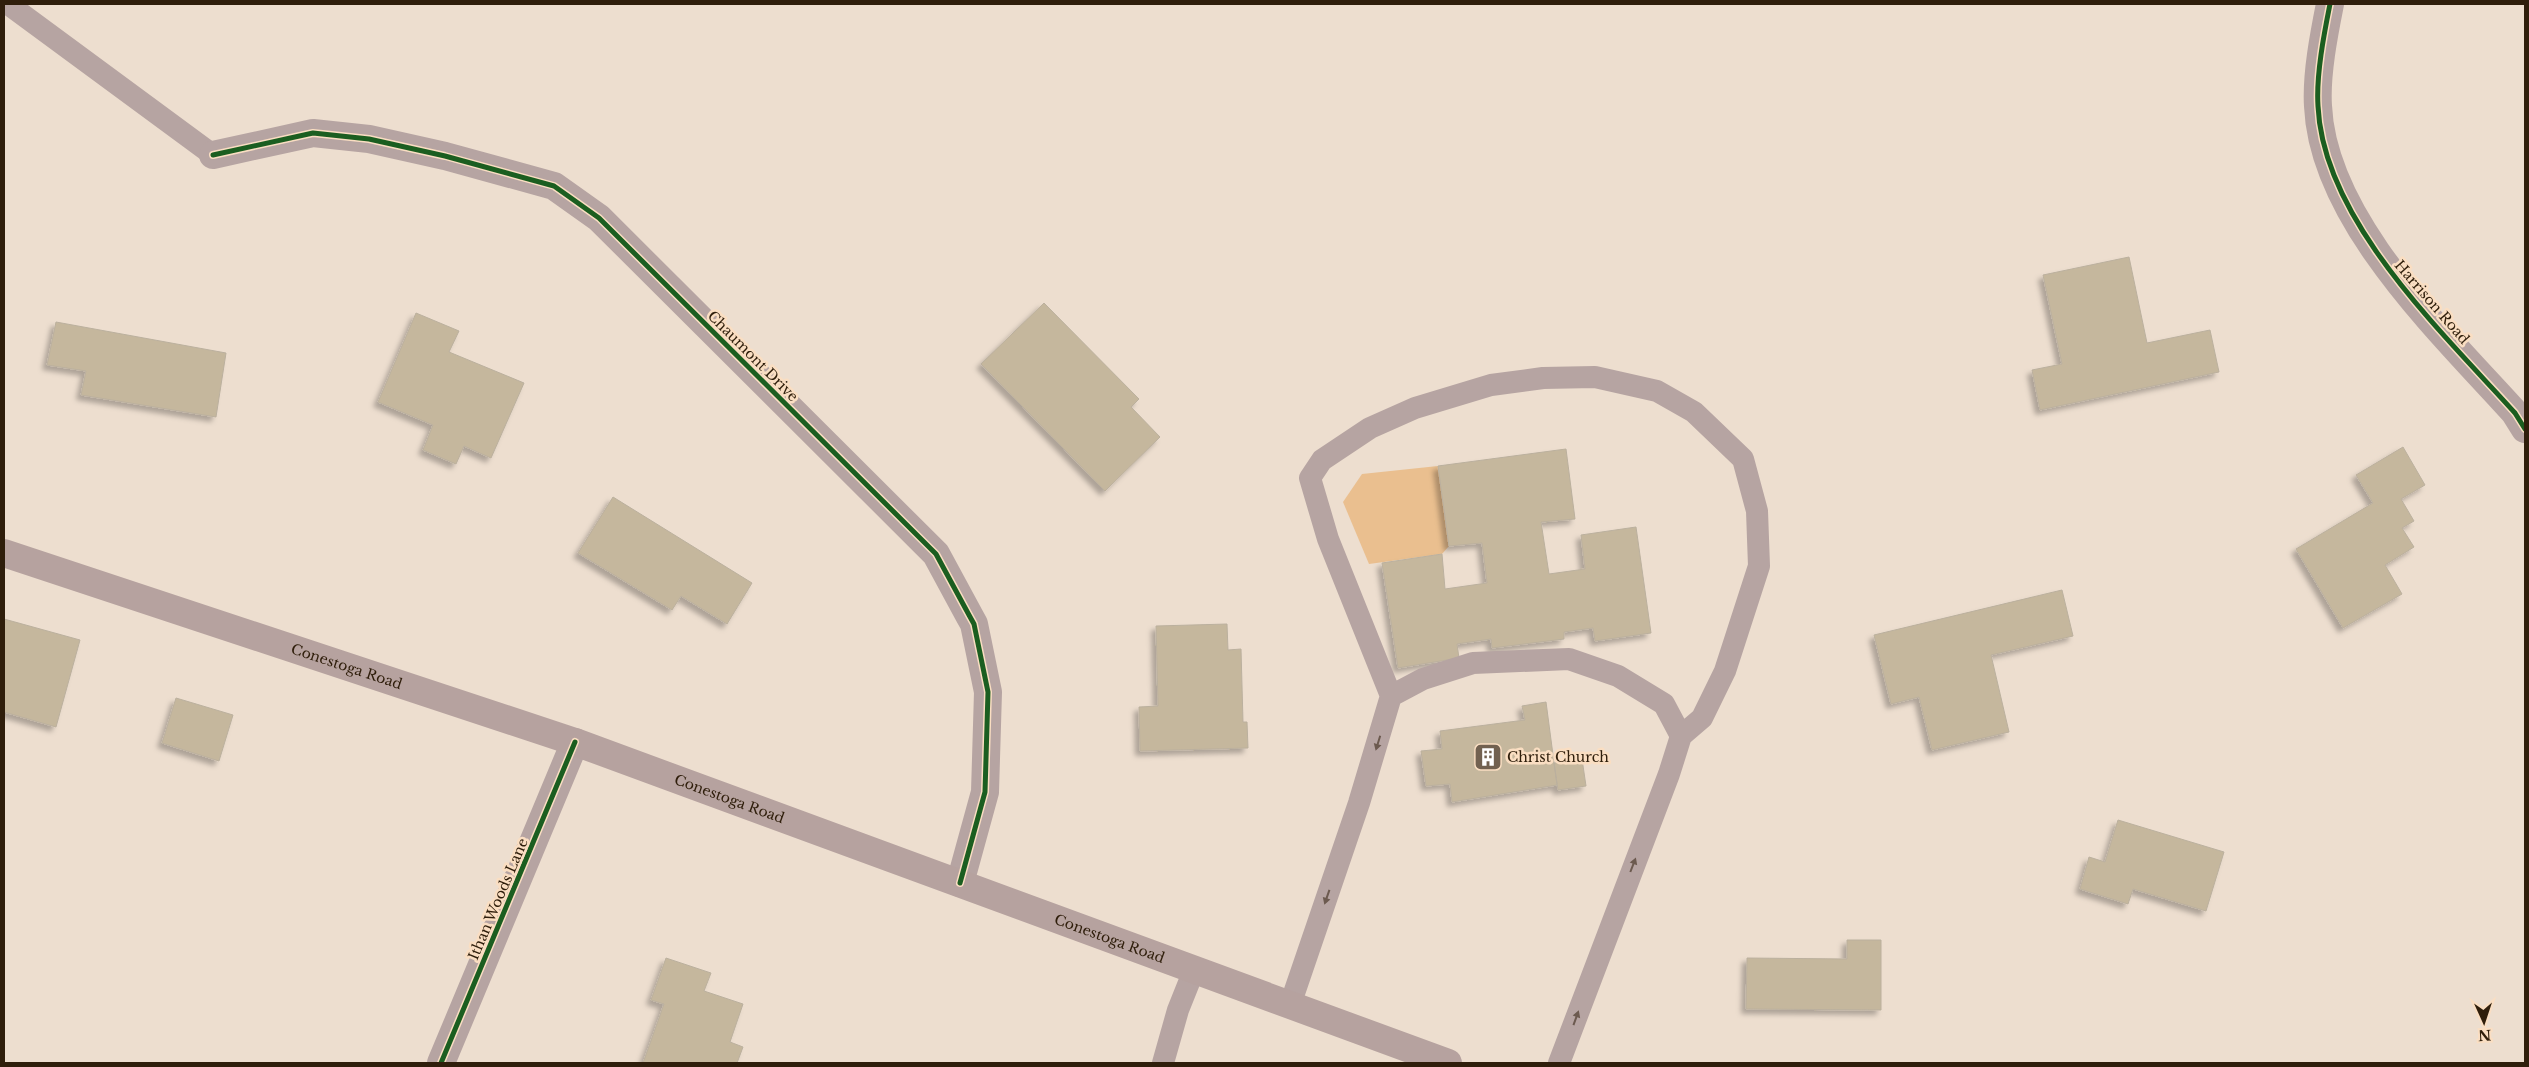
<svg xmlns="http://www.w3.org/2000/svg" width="2529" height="1067" viewBox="0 0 2529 1067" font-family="'Libre Baskerville',serif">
<defs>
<filter id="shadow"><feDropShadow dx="-4.5" dy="4.5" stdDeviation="2.5" flood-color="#0004"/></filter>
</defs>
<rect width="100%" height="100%" fill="#eddecf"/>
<path fill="#eabf8f" d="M1438,466L1449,546L1442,554L1369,564L1343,502L1362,474Z"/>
<path fill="#c5b79d" stroke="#bbb09e" filter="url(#shadow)" d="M2129,257L2147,343L2210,330L2219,372L2040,410L2032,370L2062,364L2043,275Z
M1044,303L1139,399L1131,407L1160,437L1105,491L981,364Z
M416,313L459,331L449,352L524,383L491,458L464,446L456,464L423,450L433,425L378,402Z
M56,322L226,353L216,417L81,395L86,371L47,365Z
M2403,447L2425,485L2401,499L2414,521L2402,528L2414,547L2385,565L2402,594L2343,628L2296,549L2373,503L2356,475Z
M1566,449L1575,519L1541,522L1549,574L1585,569L1581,535L1636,527L1651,633L1595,641L1593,628L1564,632V639L1492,648L1491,639L1457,644L1459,658L1398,668L1382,563L1442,554L1445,589L1487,583L1482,543L1449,546L1438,466Z
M613,497L752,583L727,624L681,596L672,610L578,553Z
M2062,590L2073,636L1991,655L2009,732L1932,750L1919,697L1891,704L1874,635Z
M4,619L80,640L56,727L4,712Z
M1227,624L1228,650L1241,649L1243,722H1247L1248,748L1140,751L1139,707L1158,706L1156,626Z
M176,698L233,715L219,761L162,743Z
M1546,702L1557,785L1452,802L1450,784L1426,786L1421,751L1442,749L1440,731L1525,720L1522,706Z
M1582,759L1586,786L1558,790L1554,763Z
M2118,820L2224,852L2206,911L2133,889L2128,904L2080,889L2089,857L2105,862Z
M1847,940H1881V1010L1746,1009L1747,958L1847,959Z
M666,958L711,973L704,991L743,1004L730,1042L743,1047L737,1063H643L664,1004L651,1000Z"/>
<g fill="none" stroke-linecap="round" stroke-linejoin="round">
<path stroke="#b6a4a2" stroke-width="22" d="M8,4L213,155
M1391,696L1423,679L1473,663L1569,659L1618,676L1664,704L1681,736
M1290,1005L1359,803L1391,696L1328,539L1310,478L1322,460L1370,428L1415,408L1491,385L1543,378L1595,377L1657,391L1694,412L1743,459L1757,511L1759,566L1725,671L1702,718L1681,736L1669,774L1559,1063
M1163,1063L1178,1010L1194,970"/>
<path stroke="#b6a4a2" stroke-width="28" d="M2330,4C2324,34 2316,75 2318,106C2323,220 2442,332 2515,413L2525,429
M213,155L313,133L369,139L445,156L554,186L599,218L936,554L969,615L974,624L988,692L985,792L960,883
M441,1063L575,742"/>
<path stroke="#b6a29f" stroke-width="28" id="s1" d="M4,553L575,742L1448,1063"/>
<defs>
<path id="cycleway" d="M2330,4C2324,34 2316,75 2318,106C2323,220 2442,332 2515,413L2525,429
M213,155L313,133L369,139L445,156L554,186L599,218L936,554L969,615L974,624L988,692L985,792L960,883
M441,1063L575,742"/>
</defs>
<use href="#cycleway" stroke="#fadec2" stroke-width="8"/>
<use href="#cycleway" stroke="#1b5e20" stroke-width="5"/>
</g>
<defs><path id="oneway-solid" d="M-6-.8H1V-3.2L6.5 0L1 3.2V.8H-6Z" transform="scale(1.25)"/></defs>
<g fill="#6c5a4f">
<use href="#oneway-solid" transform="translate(1378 743) rotate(107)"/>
<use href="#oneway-solid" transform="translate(1633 865) rotate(-69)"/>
<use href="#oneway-solid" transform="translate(1327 897) rotate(109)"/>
<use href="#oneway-solid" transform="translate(1576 1018) rotate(-70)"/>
</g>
<defs>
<symbol id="building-square" viewBox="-11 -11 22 22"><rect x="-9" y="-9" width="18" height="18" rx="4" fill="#726150" stroke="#fadec2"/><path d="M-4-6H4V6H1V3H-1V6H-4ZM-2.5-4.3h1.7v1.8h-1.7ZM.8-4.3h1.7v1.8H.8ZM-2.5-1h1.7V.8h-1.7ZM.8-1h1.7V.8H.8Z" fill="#fff"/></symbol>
</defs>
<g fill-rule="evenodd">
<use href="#building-square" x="1472" y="741" width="32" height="32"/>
</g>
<g text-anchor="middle" stroke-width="5" stroke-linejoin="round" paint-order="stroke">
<g font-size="14" fill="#2f1e0b" stroke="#fadec2">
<text transform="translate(2432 302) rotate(49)" y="5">Harrison Road</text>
<text transform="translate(753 356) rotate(45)" y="5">Chaumont Drive</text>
<text dy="5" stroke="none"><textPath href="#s1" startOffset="361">Conestoga Road</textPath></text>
<text dy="5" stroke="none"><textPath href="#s1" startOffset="766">Conestoga Road</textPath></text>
<text transform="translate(498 899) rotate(-67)" y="5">Ithan Woods Lane</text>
<text dy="5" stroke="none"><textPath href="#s1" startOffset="1171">Conestoga Road</textPath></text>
</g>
<g font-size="14" fill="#2f1e0b" stroke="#fadec2" text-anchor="start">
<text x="1507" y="762">Christ Church</text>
</g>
</g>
<rect width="2529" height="1067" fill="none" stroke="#2f1e0b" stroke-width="10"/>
<g transform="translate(2484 1022) rotate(177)" stroke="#fadec2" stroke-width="4" paint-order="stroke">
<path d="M0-4L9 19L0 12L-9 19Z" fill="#2f1e0b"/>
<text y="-8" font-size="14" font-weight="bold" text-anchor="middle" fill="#2f1e0b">N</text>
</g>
</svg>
